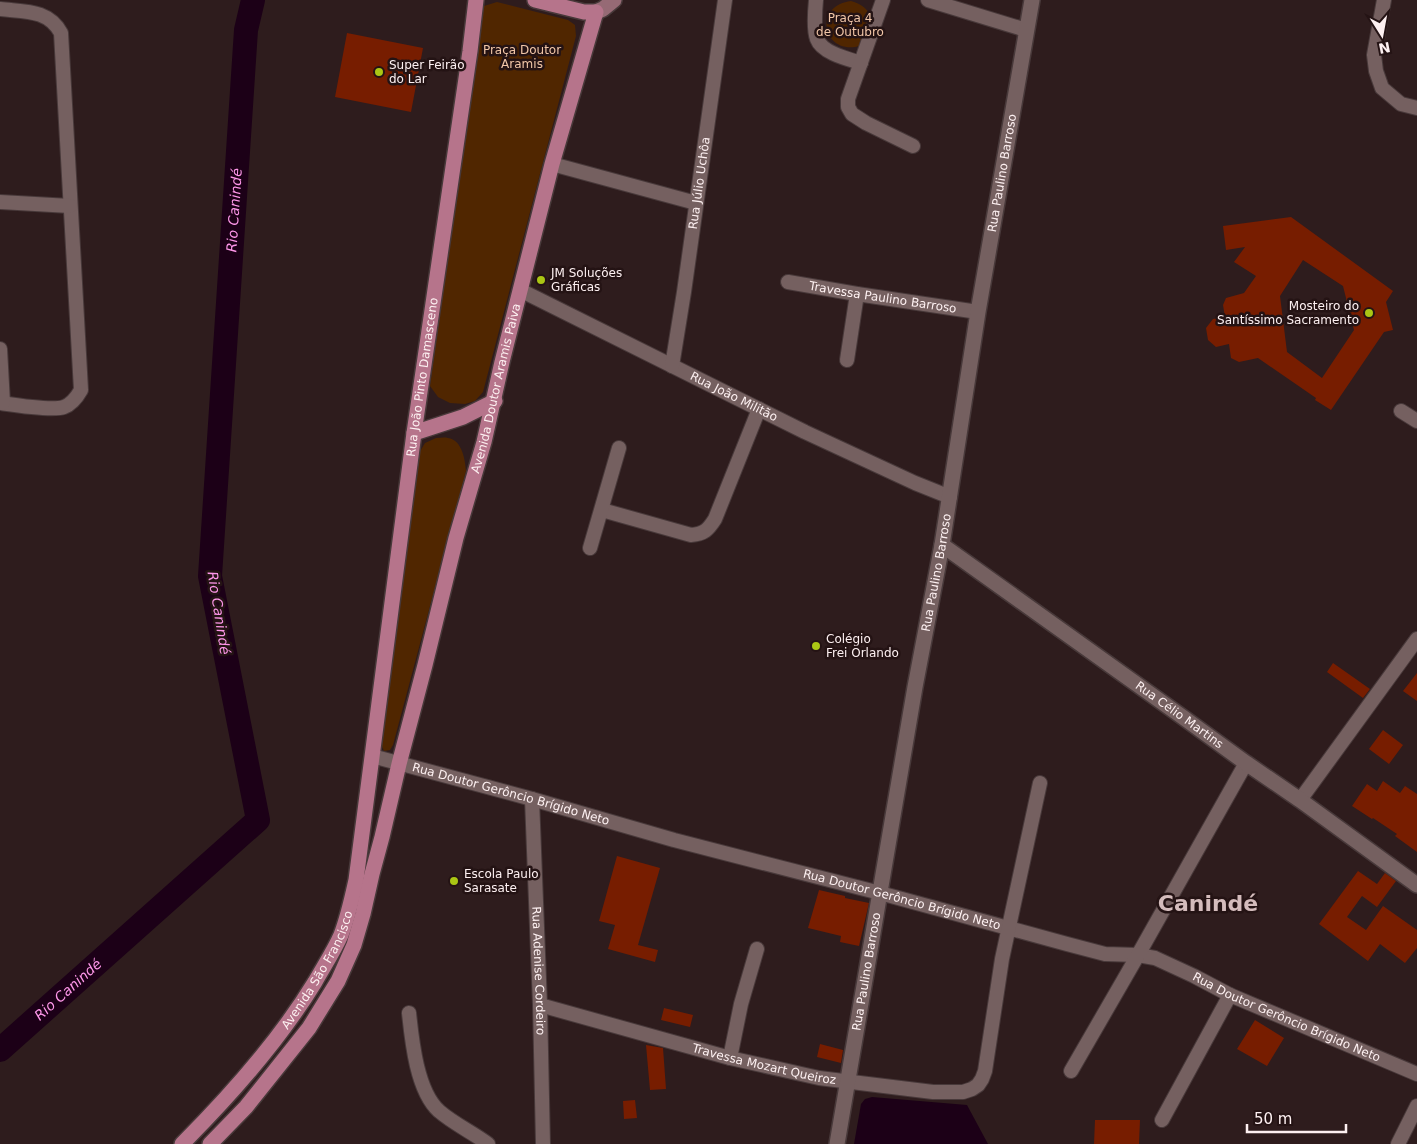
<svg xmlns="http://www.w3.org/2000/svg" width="1417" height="1144" viewBox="0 0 1417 1144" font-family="'DejaVu Sans',sans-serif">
<rect width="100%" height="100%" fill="#2e1c1d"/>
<path fill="#502600" d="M851,1C862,4 868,9 873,20L860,46C823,56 812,6 851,1Z
M497,2L568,20L575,25L576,36L483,392L475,401L465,404L450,403L438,397L430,386L481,13L484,6Z
M436,438C440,438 444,437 448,438C462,440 465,459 466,471L393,745L390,750L384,751L381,744L419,453L425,443Z"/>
<path fill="#1c0017" d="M872,1097L967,1105L988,1144H854L861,1104L865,1099Z"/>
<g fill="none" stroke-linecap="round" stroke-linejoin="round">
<path stroke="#1c0017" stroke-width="24" id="s1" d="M0,1050L258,820L210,576L246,30L253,0"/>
</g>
<path fill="#771d00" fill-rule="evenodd" d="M347,33L423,48L411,112L335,97Z
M1291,217L1393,291L1386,302L1393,330L1384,332L1331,410L1315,400L1316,398L1258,358L1239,362L1231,358L1229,344L1216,347L1208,340L1206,328L1213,319L1225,317L1223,305L1226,298L1244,293L1256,276L1234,262L1245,247L1226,250L1223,226ZM1303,260L1343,286L1354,330L1322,378L1287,352L1280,296Z
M1333,663L1370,689L1363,698L1327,672Z
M1417,673V701L1403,691Z
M1383,730L1403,745L1389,764L1369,749Z
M1383,781L1400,793L1405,786L1417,794V852L1395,836L1397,834L1373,818L1372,819L1352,806L1367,784L1377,791Z
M617,856L660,868L638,945L658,950L655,962L608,949L615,925L599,921Z
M1358,871L1377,884L1385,873L1396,881L1377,907L1362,896L1347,917L1366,930L1383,906L1417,930V948L1405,963L1380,944L1368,961L1319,924Z
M819,890L845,896V898L869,903L859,946L840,942L841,936L808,928Z
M664,1008L693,1015L690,1027L661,1020Z
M1255,1020L1284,1038L1267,1066L1237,1049Z
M820,1044L843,1050L841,1063L817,1057Z
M646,1045L663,1048L666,1089L650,1090Z
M635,1100L637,1118L624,1119L623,1101Z
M1095,1120H1140L1139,1144H1094Z"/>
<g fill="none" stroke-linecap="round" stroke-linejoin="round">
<defs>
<g id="minor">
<path d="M816,0C815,10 814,31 817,39C822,53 848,59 861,63"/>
<path d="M883,0L848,99V107L852,114L866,123L913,146"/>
<path d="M928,0L1026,30"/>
<path d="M1384,0L1374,55L1376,71L1382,88L1401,104L1417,108"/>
<path d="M0,9C24,12 48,9 61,33L81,390C77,397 72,404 64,407C52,411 14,405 0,403"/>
<path d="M552,164L696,203"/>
<path d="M0,202L70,206"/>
<path id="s2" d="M788,282L857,294L978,312"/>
<path id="s3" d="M520,290L805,432L915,483L950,497"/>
<path d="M0,349L3,403"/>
<path d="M847,360L857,294"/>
<path id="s4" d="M672,366L684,292L725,0"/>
<path d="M1401,411L1417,421"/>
<path d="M602,510L691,535C704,534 708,530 715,519L759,409"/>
<path d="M590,548L619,448"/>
<path id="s5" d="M372,756L532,799L674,840L880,893L1067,944L1105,954L1138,955L1155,958L1194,976L1230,995L1417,1074"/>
<path id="s6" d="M532,799L540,1005L543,1144"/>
<path d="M1300,800L1417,639"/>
<path id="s7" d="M540,1005L730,1058L819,1078L933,1092H963L972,1089L978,1085L982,1079L985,1071L1002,959L1040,783"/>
<path d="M409,1013C412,1042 417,1091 439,1111C454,1124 472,1132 488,1144"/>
<path d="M730,1058L741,1004L757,949"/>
<path d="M1071,1071L1138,955L1246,763"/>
<path d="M1162,1120L1230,995"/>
<path d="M1398,1144L1417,1106"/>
</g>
<g id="tertiary">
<path id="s8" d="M942,545L1184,718L1246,763L1300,800L1417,885"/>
<path id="s9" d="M837,1144L915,687L942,545L978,312L1032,0"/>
</g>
<path id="secondary" d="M596,12L603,9L614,0"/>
<g id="primary">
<path d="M414,433L463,417L495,401"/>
<path id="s10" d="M182,1144C231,1095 279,1041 315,982C324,966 334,951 341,935C348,917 352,898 356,880L414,433L470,51L476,0"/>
<path id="s11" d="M210,1144L246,1107L309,1028L338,981L354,945L363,914L372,874L382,837L399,764L425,665L456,538L484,442L502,362L552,164L596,12H584L535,0"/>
</g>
</defs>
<use href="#minor" stroke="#48393a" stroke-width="16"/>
<use href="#tertiary" stroke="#48393a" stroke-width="18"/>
<use href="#secondary" stroke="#48393a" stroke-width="18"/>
<use href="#primary" stroke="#48393a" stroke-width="18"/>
<use href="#minor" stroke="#756060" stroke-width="14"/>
<use href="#tertiary" stroke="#756060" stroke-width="15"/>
<use href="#secondary" stroke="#966a75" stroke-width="15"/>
<use href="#primary" stroke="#b6748b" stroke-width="15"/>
</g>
<g fill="#abc614" stroke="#241314" stroke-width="2">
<circle cx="379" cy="72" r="5"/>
<circle cx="541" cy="280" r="5"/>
<circle cx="1369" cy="313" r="5"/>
<circle cx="816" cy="646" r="5"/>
<circle cx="454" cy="881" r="5"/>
</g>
<g text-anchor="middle" stroke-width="5" stroke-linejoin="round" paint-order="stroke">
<g font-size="12" fill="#f1c6a7" stroke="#241314">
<text x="850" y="22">Praça 4<tspan x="850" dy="14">de Outubro</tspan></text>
<text x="522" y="54">Praça Doutor<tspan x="522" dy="14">Aramis</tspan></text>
</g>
<g font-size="12" fill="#fdf0f1" stroke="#241314" text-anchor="start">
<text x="389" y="69">Super Feirão<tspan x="389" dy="14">do Lar</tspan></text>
<text x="551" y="277">JM Soluções<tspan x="551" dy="14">Gráficas</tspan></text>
<text x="1359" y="310" text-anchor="end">Mosteiro do<tspan x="1359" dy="14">Santíssimo Sacramento</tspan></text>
<text x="826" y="643">Colégio<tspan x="826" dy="14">Frei Orlando</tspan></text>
<text x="464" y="878">Escola Paulo<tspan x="464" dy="14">Sarasate</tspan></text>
</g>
<g font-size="12" fill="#fdf0f1" stroke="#241314">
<text dy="4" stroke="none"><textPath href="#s9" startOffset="985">Rua Paulino Barroso</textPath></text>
<text dy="4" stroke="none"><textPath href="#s4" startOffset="185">Rua Júlio Uchôa</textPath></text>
<text dy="4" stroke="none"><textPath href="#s2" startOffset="96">Travessa Paulino Barroso</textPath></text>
<text dy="4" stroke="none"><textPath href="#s10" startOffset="828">Rua João Pinto Damasceno</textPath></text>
<text dy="4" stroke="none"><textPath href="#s11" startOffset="822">Avenida Doutor Aramis Paiva</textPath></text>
<text dy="4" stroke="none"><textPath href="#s3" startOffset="239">Rua João Militão</textPath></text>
<text dy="4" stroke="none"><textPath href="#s9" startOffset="580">Rua Paulino Barroso</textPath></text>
<text dy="4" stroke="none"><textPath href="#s8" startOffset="292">Rua Célio Martins</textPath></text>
<text dy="4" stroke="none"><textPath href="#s5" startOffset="144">Rua Doutor Gerôncio Brígido Neto</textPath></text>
<text dy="4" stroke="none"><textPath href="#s5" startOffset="549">Rua Doutor Gerôncio Brígido Neto</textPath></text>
<text dy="4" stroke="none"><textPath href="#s10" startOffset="222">Avenida São Francisco</textPath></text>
<text dy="4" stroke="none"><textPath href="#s9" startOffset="175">Rua Paulino Barroso</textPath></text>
<text dy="4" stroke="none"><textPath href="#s6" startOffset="172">Rua Adenise Cordeiro</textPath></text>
<text dy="4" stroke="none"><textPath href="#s5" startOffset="954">Rua Doutor Gerôncio Brígido Neto</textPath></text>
<text dy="4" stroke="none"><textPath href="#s7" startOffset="232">Travessa Mozart Queiroz</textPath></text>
</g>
<g font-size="14" font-style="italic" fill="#fe96e9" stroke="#241314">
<text dy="5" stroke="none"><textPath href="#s1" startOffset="961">Rio Canindé</textPath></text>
<text transform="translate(219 613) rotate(81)" y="5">Rio Canindé</text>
<text dy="5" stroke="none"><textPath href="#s1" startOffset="91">Rio Canindé</textPath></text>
</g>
<g font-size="22" font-weight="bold" fill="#d4bcbc" stroke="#241314">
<text x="1208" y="911">Canindé</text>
</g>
</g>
<g transform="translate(1382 35) rotate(169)" stroke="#241314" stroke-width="4" paint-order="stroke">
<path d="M0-4L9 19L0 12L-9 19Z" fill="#fdf0f1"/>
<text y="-8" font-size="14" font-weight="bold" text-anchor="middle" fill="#fdf0f1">N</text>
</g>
<path d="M1247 1124v8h99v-8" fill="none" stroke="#fdf0f1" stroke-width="2.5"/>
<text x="1254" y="1124" font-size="15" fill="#fdf0f1" stroke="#241314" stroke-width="4" paint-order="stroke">50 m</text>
</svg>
